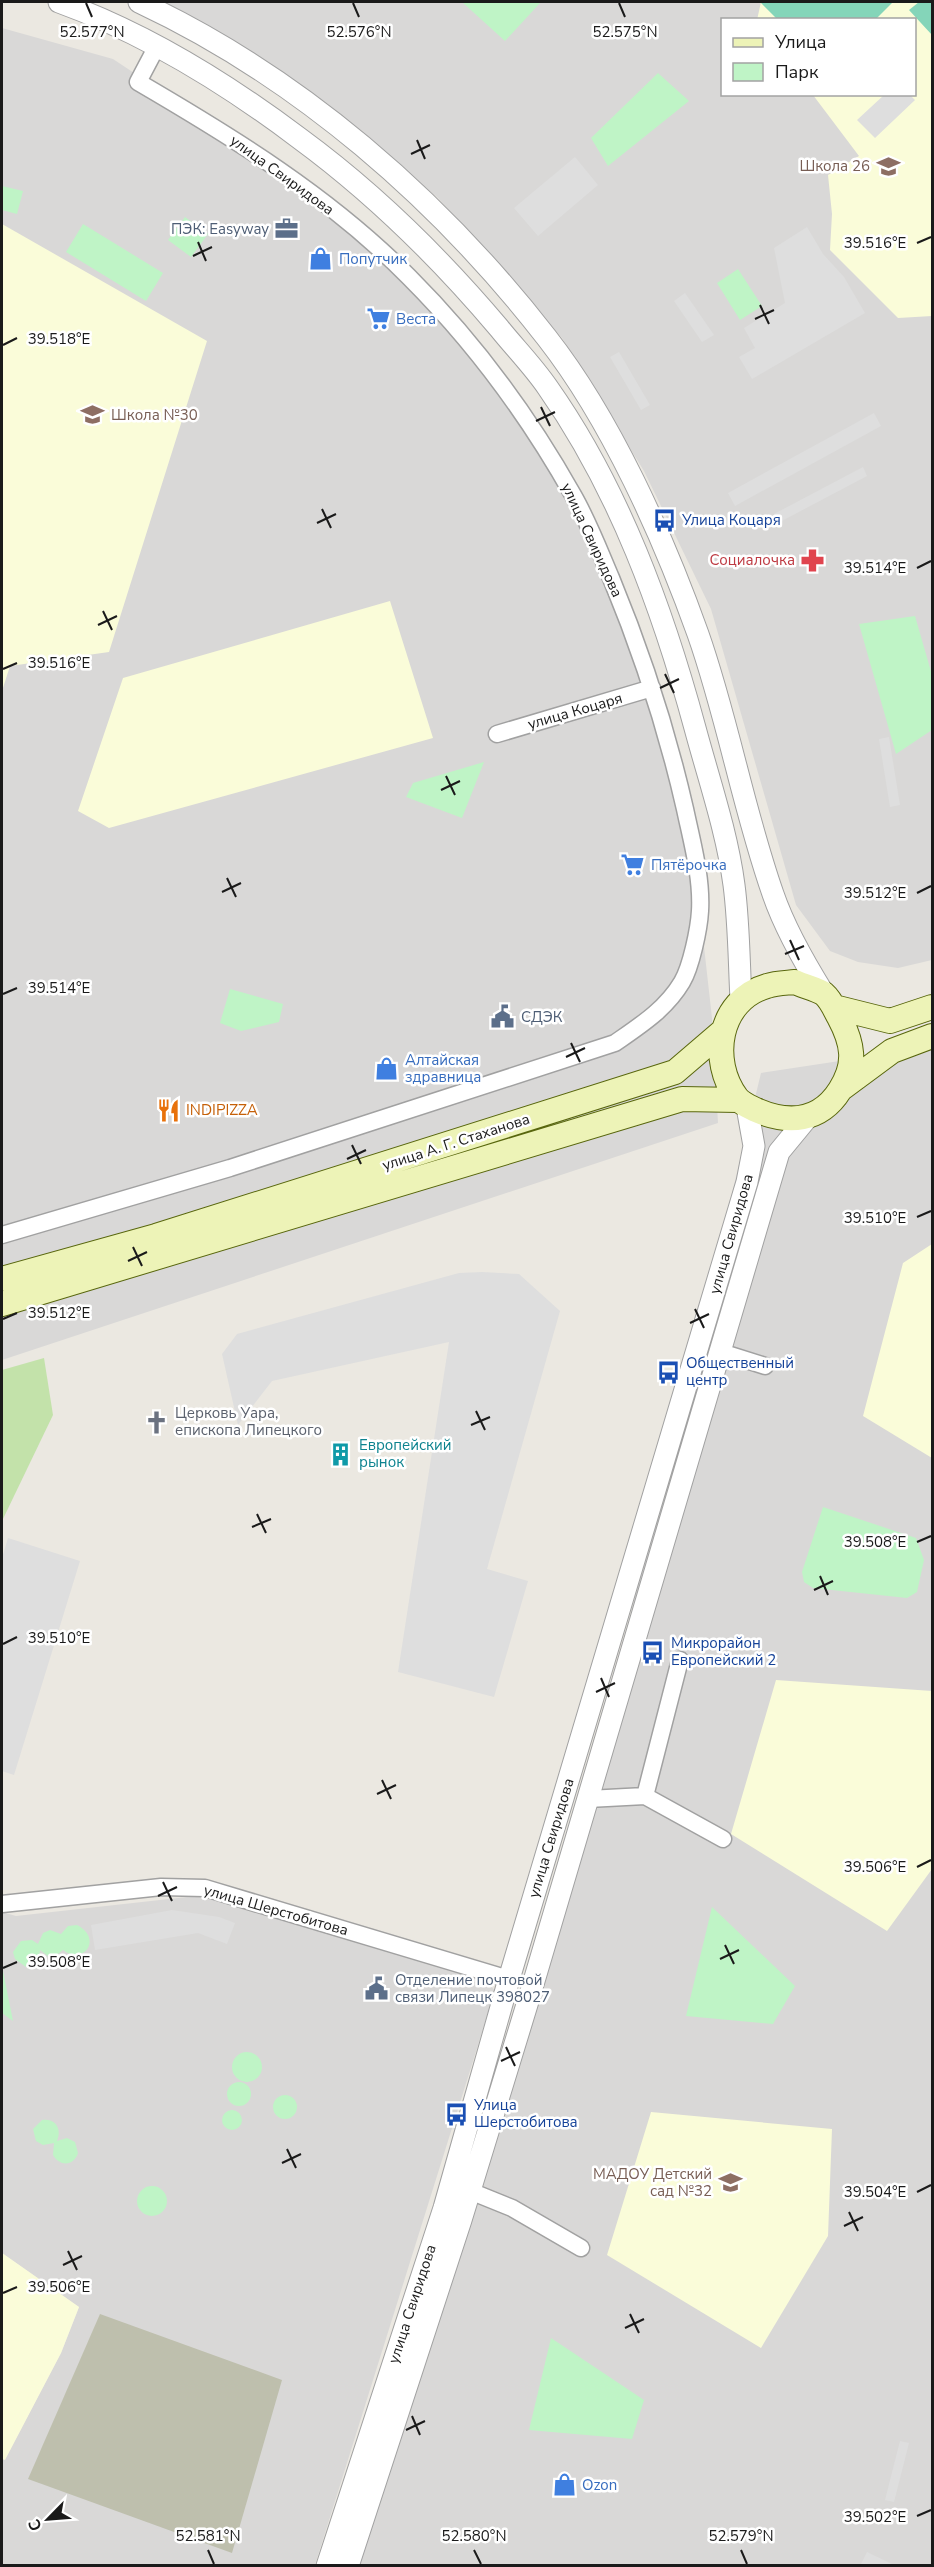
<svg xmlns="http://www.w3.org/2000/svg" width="934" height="2567" viewBox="0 0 934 2567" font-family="'Nunito Sans',sans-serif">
<rect width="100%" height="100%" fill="#ebe8e1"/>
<path fill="#d9d8d7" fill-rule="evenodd" d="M158,2H932V960L898,968L858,962L830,951L796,905L711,609L644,471L562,338L438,198L328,104L207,26ZM722,20H914V94H722Z
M2,28L113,59L244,146L345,220L443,313L582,508L658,705L700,911L712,1018L718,1123L2,1360Z
M932,1047V2565L354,2566L541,1987L761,1073Z
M205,1895L483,1976L495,1991L315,2565H2V2459H5L61,2353L79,2307L2,2253V1912L16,1916Z"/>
<path fill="#fafcd9" d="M761,2H932V316L898,318L830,250L832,214L828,175L859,156L813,95L914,94V20H757Z
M2,224L207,341L109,652L10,666L2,691Z
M390,601L433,738L109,828L78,811L123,678Z
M932,1244V1458L863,1416L903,1263Z
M776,1680L932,1691V1869L887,1931L731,1834Z
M651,2112L832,2129L828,2236L761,2348L607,2255Z
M2,2253L79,2307L61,2353L5,2460L2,2459Z"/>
<path fill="#bebfad" d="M100,2314L282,2380L232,2553L28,2479Z"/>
<path fill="#c3e2aa" d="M44,1358L53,1415L2,1521V1370Z"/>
<path fill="#bff4c6" d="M462,2H541L505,41Z
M658,73L689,101L608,166L591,138Z
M2,186L23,191L17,214L2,210Z
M185,217L208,234L191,257L168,240Z
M83,224L163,273L146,301L66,252Z
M738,269L762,306L740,320L717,283Z
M915,616L932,675V730L896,754L859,624Z
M484,762L462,818L406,797L413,783Z
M230,989L283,1004L279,1022L241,1031L220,1023Z
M823,1507L916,1538L924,1560L917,1592L907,1598L813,1588L804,1582L802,1572Z
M712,1907L795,1986L773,2024L686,2016Z
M77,1925C103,1938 84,1966 63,1950L58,1954L48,1956L40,1950L39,1959L26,1967L15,1959L13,1952L21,1941L32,1940L38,1944L43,1933L50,1930L61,1934L68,1926Z
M2,1971H3L13,2021L2,2013Z
M232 2067a15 15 0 1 1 30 0a15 15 0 1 1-30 0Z
M227 2094a12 12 0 1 1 24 0a12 12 0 1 1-24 0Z
M273 2107a12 12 0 1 1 24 0a12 12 0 1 1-24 0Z
M222 2120a10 10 0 1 1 20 0a10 10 0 1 1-20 0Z
M42,2120C56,2118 62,2129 57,2141L67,2138L75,2142L78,2153C74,2166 60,2167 53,2155L54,2143L43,2145L36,2141L33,2129Z
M137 2201a15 15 0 1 1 30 0a15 15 0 1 1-30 0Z
M551,2338L644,2400L632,2439L529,2430Z"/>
<path fill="#84d5b9" d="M760,2H893L875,20L777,19Z
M919,2H932V35L909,10Z"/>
<path fill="#dedede" d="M884,95H910L915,100L875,138L857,120Z
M575,157L598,185L538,236L514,208Z
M807,227L823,254L844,277L865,313L752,379L739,357L755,348L744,328L785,303L774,248Z
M685,293L714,335L702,342L674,301Z
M619,352L650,405L641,410L610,357Z
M874,413L881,426L735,506L728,493Z
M863,467L867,476L778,523L774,514Z
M889,737L900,805L890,807L879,739Z
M482,1272L519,1274L560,1311L487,1569L528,1581L494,1697L398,1672L449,1342L272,1381L238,1425L222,1354L237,1334L459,1273Z
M8,1538L80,1561L14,1775L2,1771V1558Z
M172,1910L219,1917L235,1923L227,1944L198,1933L95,1950L91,1925Z
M900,2441L909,2443L894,2502L885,2500Z
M867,2552L894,2565L861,2564Z"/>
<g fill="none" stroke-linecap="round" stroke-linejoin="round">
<defs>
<path id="minor" d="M497,734L652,688
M2,1235L230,1168L615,1043C641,1025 666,1009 682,982C691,967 699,929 700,911C702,878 692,842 685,809C667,730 642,653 611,578C599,550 588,521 573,495C528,415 474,342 409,277C330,197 234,138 138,82L157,46
M721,1352L765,1366
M645,1796L680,1660
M588,1799L645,1796L723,1839
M2,1904L161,1887L205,1888L509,1979
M470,2191L512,2208L581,2248"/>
<path id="tertiary" d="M59,2C145,33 226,83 299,138C374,193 439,257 499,328C515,348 533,366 548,388C619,489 663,610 695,728C709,780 727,832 734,885C739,923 739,962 741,1000
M139,2C299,77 439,199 547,338C611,420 663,536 698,634C728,719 743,809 773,894C785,929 804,962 824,994
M327,2566L444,2208L509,1979L747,1182L754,1146L747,1107
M348,2566L461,2220L529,1998L779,1152L807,1118"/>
<path id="secondary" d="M795,982C803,986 817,989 824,994C831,1000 835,1010 839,1017C853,1043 857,1064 840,1090C820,1122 788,1124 756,1110C750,1107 742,1104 737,1098C709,1061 718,1000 767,986C776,983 786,983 795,982Z
M834,1007L890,1021L932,1007
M842,1088L892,1051L932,1036
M2,1279L156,1236L675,1072L724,1030
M2,1304L682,1099L738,1100"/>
</defs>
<use href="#minor" stroke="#a1a1a1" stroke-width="19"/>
<use href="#tertiary" stroke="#a1a1a1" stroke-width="23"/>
<use href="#secondary" stroke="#58660d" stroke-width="26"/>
<use href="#minor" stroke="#fff" stroke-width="16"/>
<use href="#tertiary" stroke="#fff" stroke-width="21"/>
<use href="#secondary" stroke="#edf3b7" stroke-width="24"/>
</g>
<path fill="none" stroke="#1a1a1a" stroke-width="2" d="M86,3L92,17M353,3L359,17M619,3L625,17M417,140L425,159M411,154L430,145M198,242L206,261M917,243L931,237M193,256L212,247M760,305L769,324M755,319L774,310M3,345L17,338M541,407L550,426M536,421L555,412M322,509L331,528M317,523L336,514M917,568L931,561M103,611L112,630M98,625L117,616M3,669L17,663M665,674L674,693M660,688L679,679M446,776L455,795M441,790L460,781M227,878L236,897M222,892L241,883M917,893L931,886M790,940L799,960M785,954L804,946M3,994L17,988M571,1043L580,1062M566,1057L585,1048M352,1145L361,1164M347,1159L366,1150M917,1217L931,1211M133,1247L142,1266M128,1261L147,1252M695,1309L704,1328M3,1319L17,1313M690,1323L709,1314M476,1411L485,1430M471,1425L490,1417M257,1514L266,1533M252,1527L271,1519M917,1542L931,1536M820,1576L828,1595M814,1590L833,1581M3,1644L17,1637M601,1678L609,1697M596,1692L615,1683M382,1780L391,1799M377,1794L396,1785M917,1867L931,1860M163,1882L172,1901M158,1896L177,1887M725,1945L734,1964M720,1959L739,1950M3,1968L17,1962M506,2047L515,2066M501,2061L520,2052M287,2149L296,2168M282,2163L301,2154M917,2192L931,2185M849,2212L858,2231M844,2226L863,2217M68,2251L77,2270M63,2265L82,2256M3,2293L17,2287M630,2314L639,2333M625,2328L644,2319M412,2416L420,2435M406,2430L425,2421M917,2516L931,2510M208,2550L214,2564M474,2550L481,2564M741,2550L747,2564"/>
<defs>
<symbol id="school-bare" viewBox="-9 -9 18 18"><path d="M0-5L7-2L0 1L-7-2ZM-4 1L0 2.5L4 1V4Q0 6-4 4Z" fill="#8d6e63" stroke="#fff" stroke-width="2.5" paint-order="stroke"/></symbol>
<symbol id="office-bare" viewBox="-9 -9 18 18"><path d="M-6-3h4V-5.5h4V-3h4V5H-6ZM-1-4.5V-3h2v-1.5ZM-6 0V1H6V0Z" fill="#5c6f8a" stroke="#fff" stroke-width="2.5" paint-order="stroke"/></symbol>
<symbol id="shop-bare" viewBox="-9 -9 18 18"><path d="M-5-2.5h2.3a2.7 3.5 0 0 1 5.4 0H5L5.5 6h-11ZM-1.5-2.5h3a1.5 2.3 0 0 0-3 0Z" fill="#3f7fe0" stroke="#fff" stroke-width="2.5" paint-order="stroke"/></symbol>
<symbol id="supermarket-bare" viewBox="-9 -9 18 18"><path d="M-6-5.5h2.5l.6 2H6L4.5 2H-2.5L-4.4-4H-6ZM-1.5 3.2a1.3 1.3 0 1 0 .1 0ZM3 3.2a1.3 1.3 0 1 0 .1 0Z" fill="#3f7fe0" stroke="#fff" stroke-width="2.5" paint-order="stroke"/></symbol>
<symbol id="bus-bare" viewBox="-9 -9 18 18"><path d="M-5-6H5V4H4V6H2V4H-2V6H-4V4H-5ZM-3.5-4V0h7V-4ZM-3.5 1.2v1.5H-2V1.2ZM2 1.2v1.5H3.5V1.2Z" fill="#1a4fb4" stroke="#fff" stroke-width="2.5" paint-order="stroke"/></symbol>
<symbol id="pharmacy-bare" viewBox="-9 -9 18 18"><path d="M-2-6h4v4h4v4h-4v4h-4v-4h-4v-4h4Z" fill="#e0444e" stroke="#fff" stroke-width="2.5" paint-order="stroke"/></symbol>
<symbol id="civic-bare" viewBox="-9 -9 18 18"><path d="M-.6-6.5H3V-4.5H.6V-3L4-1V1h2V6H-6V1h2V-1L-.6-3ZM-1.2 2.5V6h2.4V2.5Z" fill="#5c6f8a" stroke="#fff" stroke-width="2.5" paint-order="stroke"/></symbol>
<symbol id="restaurant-bare" viewBox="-9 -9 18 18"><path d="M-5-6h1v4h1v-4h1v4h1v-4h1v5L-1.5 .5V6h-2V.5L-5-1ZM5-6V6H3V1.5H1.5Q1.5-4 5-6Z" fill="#e8710a" stroke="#fff" stroke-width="2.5" paint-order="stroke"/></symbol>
<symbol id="church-bare" viewBox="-9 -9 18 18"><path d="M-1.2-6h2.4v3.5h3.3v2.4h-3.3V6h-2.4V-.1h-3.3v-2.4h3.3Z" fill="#6b7280" stroke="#fff" stroke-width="2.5" paint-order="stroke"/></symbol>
<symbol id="building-bare" viewBox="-9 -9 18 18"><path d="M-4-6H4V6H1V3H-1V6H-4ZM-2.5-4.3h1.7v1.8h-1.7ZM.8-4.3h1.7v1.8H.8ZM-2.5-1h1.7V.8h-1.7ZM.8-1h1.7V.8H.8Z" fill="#0f9aa8" stroke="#fff" stroke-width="2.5" paint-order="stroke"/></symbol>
</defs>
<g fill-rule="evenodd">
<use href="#school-bare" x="872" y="150" width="33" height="33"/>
<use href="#office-bare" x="270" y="212" width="33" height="33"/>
<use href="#shop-bare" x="304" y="242" width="33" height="33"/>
<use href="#supermarket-bare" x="362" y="302" width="33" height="33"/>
<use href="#school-bare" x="76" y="398" width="33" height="33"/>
<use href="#bus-bare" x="648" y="504" width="33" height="33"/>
<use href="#pharmacy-bare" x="796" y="544" width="33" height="33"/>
<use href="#supermarket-bare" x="616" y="848" width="33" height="33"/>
<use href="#civic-bare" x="486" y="1000" width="33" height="33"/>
<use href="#shop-bare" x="370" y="1052" width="33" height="33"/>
<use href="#restaurant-bare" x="152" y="1094" width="33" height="33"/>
<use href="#bus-bare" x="652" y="1356" width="33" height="33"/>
<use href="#church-bare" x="140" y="1406" width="33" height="33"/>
<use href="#building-bare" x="324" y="1438" width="33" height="33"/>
<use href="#bus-bare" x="636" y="1636" width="33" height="33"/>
<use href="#civic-bare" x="360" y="1972" width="33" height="33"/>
<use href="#bus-bare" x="440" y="2098" width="33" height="33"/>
<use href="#school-bare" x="714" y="2166" width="33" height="33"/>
<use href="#shop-bare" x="548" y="2468" width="33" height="33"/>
</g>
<g text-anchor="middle" stroke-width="5" stroke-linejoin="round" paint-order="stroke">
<g font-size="15" fill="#785e54" stroke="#fff" text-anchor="end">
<text x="870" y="171">Школа 26</text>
<text x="111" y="420" text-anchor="start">Школа №30</text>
<text x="712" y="2179">МАДОУ Детский<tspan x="712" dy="17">сад №32</tspan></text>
</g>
<g font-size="15" fill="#1a1a1a" stroke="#fff">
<text transform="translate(282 175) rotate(36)" y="5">улица Свиридова</text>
<text transform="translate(592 540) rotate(65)" y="5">улица Свиридова</text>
<text transform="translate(575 711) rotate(-16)" y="5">улица Коцаря</text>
<text transform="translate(456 1142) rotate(-18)" y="5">улица А. Г. Стаханова</text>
<text transform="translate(731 1234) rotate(-74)" y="5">улица Свиридова</text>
<text transform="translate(551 1838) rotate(-73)" y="5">улица Свиридова</text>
<text transform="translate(276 1910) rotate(16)" y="5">улица Шерстобитова</text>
<text transform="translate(412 2304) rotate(-72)" y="5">улица Свиридова</text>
</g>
<g font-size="15" fill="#4e5e75" stroke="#fff" text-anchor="start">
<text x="269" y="234" text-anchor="end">ПЭК: Easyway</text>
<text x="521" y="1022">СДЭК</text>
<text x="395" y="1985">Отделение почтовой<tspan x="395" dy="17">связи Липецк 398027</tspan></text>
</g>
<g font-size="15" fill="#366cbe" stroke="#fff" text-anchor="start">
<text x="339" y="264">Попутчик</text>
<text x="396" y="324">Веста</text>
<text x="651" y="870">Пятёрочка</text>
<text x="405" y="1065">Алтайская<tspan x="405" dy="17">здравница</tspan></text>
<text x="582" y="2490">Ozon</text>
</g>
<g font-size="15" fill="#164399" stroke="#fff" text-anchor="start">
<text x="682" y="525">Улица Коцаря</text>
<text x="686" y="1368">Общественный<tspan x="686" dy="17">центр</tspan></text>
<text x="671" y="1648">Микрорайон<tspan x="671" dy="17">Европейский 2</tspan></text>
<text x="474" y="2110">Улица<tspan x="474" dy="17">Шерстобитова</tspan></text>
</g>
<g font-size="15" fill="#be3a42" stroke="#fff" text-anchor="end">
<text x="795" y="565">Социалочка</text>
</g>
<g font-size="15" fill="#c56008" stroke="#fff" text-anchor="start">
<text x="186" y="1115">INDIPIZZA</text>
</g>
<g font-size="15" fill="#5b616d" stroke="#fff" text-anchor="start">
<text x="175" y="1418">Церковь Уара,<tspan x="175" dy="17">епископа Липецкого</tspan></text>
</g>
<g font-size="15" fill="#0d838f" stroke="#fff" text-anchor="start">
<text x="359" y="1450">Европейский<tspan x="359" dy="17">рынок</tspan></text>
</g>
</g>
<g font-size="15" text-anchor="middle" fill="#1a1a1a" stroke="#fff" stroke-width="5" stroke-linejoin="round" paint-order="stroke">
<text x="92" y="37">52.577°N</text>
<text x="359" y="37">52.576°N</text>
<text x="625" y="37">52.575°N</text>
<text x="875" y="248">39.516°E</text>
<text x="59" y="344">39.518°E</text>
<text x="875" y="573">39.514°E</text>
<text x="59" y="668">39.516°E</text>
<text x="875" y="898">39.512°E</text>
<text x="59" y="993">39.514°E</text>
<text x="875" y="1223">39.510°E</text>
<text x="59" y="1318">39.512°E</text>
<text x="875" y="1547">39.508°E</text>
<text x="59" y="1643">39.510°E</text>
<text x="875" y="1872">39.506°E</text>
<text x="59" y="1967">39.508°E</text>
<text x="875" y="2197">39.504°E</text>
<text x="59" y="2292">39.506°E</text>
<text x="875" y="2522">39.502°E</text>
<text x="208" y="2541">52.581°N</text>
<text x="474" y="2541">52.580°N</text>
<text x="741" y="2541">52.579°N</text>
</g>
<rect width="934" height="2567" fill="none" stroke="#1a1a1a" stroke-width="6"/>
<rect x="721" y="18" width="195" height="78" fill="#ffffff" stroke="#a3a3a3" stroke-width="1.5"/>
<rect x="733" y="38" width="30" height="9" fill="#edf3b7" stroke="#a3a3a3" stroke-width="1.5"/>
<text x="775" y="48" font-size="18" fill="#1a1a1a">Улица</text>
<rect x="733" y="63" width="30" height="18" fill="#bff4c6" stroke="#a3a3a3" stroke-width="1.5"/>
<text x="775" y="78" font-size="18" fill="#1a1a1a">Парк</text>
<g transform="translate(48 2519) rotate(245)" stroke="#ffffff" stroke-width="4.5" paint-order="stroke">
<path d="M0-4.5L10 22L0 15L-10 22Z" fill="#1a1a1a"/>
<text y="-9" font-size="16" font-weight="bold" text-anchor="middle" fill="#1a1a1a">С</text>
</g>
</svg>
